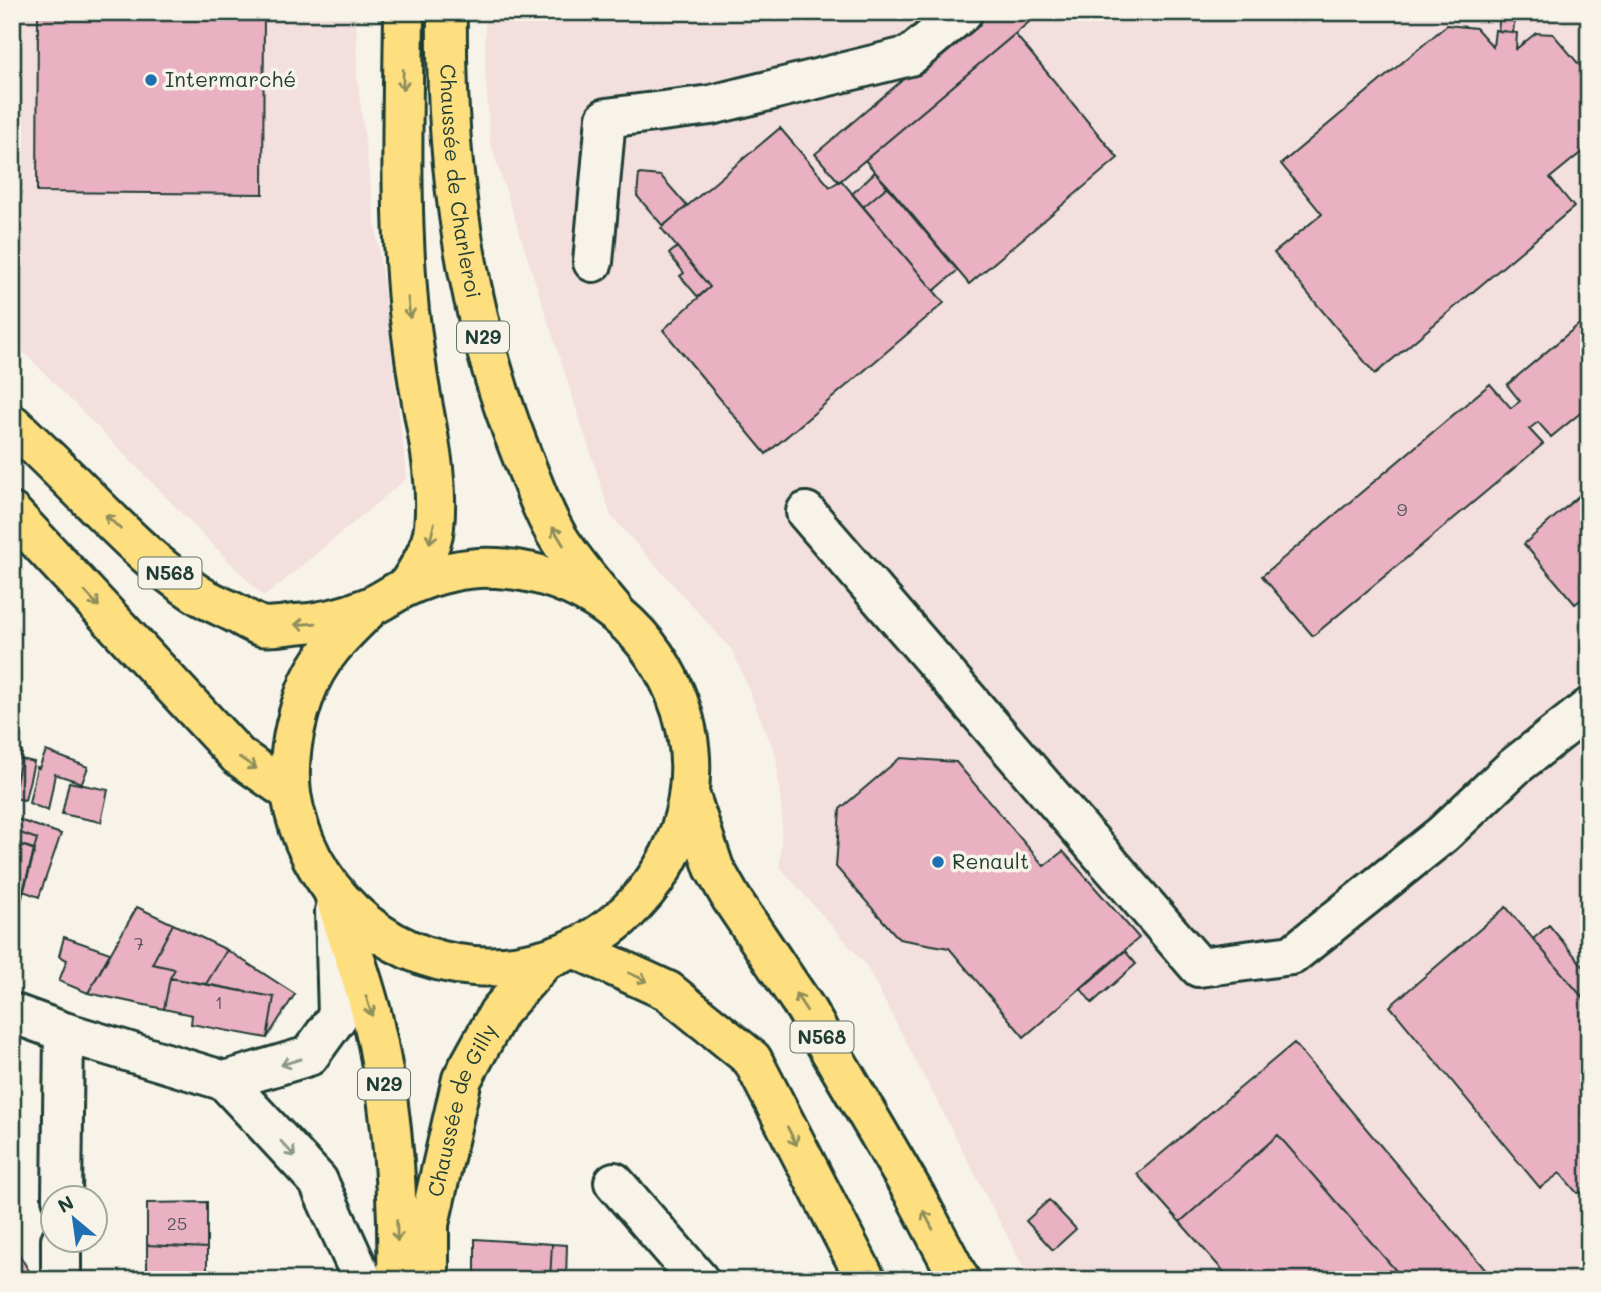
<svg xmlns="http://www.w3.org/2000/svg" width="1601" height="1292" viewBox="0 0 1601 1292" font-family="Mali,sans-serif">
<rect width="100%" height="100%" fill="#f7f3e8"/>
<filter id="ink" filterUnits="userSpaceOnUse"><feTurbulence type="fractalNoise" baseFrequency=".0143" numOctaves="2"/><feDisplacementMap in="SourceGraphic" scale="14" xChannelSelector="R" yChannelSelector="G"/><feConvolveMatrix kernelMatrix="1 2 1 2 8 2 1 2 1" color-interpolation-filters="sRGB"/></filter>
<g filter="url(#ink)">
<path fill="#f3dfdd" d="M12,12H356L357,77L407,478L264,597L12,340Z
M485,12H1589V1280H1030L866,965L780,867L782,816L776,756L733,651L611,516L490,142L485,67Z"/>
<path fill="#eab1c3" stroke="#1f3d34" stroke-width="2" d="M38,12H264L263,194L37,192Z
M983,12H1041L839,182L815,154Z
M1500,15L1515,17L1513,32L1498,31Z
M1447,25L1476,28L1493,47L1495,30L1517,33L1516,49L1536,33L1553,34L1589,76V146L1550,178L1574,207L1375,374L1274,253L1322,214L1281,164Z
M1015,34L1118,158L969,284L865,160Z
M780,128L830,187L841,180L944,303L766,454L663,330L710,287L661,228Z
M875,172L888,186L863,207L852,194Z
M639,174L661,176L687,206L663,226L637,196Z
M888,186L958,270L934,291L863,207Z
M677,247L710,287L698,297L680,276L684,273L669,254Z
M1589,316V406L1551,437L1538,422L1529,429L1543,444L1313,636L1262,576L1490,384L1511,408L1520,401L1507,385Z
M1582,493L1589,501V593L1575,604L1524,544Z
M14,751L22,752L13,798L12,756Z
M46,751L88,767L82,783L55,774L48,811L29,803L37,767L39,768Z
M900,758L956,762L1044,866L1063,851L1139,938L1024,1037L949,948L899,939L836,867L840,809Z
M21,759L34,762L25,800L13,798Z
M69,782L108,790L101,822L62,814Z
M16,819L61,834L39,897L23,891L37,839L12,830Z
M12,830L37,839L34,849L12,842Z
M12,842L35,850L20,905L12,902Z
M12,902L20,905L12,932Z
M137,907L173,924L152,964L175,969L170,978L164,1009L88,993Z
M1506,907L1589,1005V1191L1577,1193L1560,1173L1540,1188L1390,1006Z
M173,924L227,950L206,984L170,978L175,969L152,964Z
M1549,925L1589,973V1005L1533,939Z
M64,937L110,953L88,993L59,981L67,960L59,956Z
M227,950L295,994L267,1038L274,997L206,984Z
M1125,951L1136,964L1092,1003L1081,989Z
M170,978L274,997L267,1038L191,1024L192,1015L164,1009Z
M1294,1043L1494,1280H1404L1278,1135L1180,1222L1137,1174Z
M1278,1135L1404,1280H1231L1180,1222Z
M1049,1200L1076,1229L1053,1250L1026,1221Z
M207,1202V1248L147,1245V1203Z
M475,1239L552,1244L550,1280H475Z
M12,1242L29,1271L12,1280Z
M552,1244L567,1245L566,1280H550Z
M147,1245L207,1248V1280H147Z"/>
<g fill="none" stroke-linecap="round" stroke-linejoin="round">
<defs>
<path id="minor" d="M593,262L606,118L711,105L910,56L963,12
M806,512L1199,967L1292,955L1443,834L1514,767L1589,708
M12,1013L64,1032L225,1081L318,1181L363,1280
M225,1081L309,1056L338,1016L335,911
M614,1182L699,1280
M62,1198L64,1032
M61,1280V1240"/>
<g id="major">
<path d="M404,12C403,112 399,211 409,311C412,335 415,360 419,385C427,432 439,479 434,527C432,548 419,568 408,585"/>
<path id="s1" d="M447,12C445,165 465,313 522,456C533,483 543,514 559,539C575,564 595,587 614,610"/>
<path d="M334,894C346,934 362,975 372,1016C392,1102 399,1191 397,1280"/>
<path id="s2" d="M429,1280V1224L462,1079L499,1012L545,960"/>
</g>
<path id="highway" d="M12,424C43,453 73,483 103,513C131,541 160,569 193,591C204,599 218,605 231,611C240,615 251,623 261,626C271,628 285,625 295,624C320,623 345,617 369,607C382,602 393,593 406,587C433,574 467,566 497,568C668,578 754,778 635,904C593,949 535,970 474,966C381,960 305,885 291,794C287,760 294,725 305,694C317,658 345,632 371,607
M12,513L238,756L291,793
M689,793L714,868L731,898L805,1008L916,1197L960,1280
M576,949L668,991L752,1059L866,1280"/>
</defs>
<use href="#minor" stroke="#1f3d34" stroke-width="44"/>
<use href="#major" stroke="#1f3d34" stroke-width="44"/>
<use href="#highway" stroke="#1f3d34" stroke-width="44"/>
<use href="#minor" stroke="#f7f3e8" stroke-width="38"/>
<use href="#major" stroke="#fedf80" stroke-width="38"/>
<use href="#highway" stroke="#fedf80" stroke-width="38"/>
</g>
<defs><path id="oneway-shaft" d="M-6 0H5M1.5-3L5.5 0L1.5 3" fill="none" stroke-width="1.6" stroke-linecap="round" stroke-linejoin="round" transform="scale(1.75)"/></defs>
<g stroke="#8e8e5a">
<use href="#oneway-shaft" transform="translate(403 80) rotate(91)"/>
<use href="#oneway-shaft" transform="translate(409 308) rotate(84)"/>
<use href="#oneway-shaft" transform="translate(113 522) rotate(-136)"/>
<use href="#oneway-shaft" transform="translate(432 533) rotate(103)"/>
<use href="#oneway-shaft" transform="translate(558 536) rotate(-121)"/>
<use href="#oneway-shaft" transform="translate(92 599) rotate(48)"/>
<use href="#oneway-shaft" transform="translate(305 624) rotate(176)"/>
<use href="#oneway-shaft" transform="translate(248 763) rotate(34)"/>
<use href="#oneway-shaft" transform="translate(638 977) rotate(24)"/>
<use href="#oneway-shaft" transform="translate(801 1002) rotate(-123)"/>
<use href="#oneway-shaft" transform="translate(369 1006) rotate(73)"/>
<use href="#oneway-shaft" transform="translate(792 1136) rotate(63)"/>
<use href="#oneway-shaft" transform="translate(928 1220) rotate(-118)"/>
<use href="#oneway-shaft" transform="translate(397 1231) rotate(88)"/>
</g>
<g stroke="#8b988e">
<use href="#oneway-shaft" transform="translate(291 1062) rotate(163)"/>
<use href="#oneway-shaft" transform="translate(288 1149) rotate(47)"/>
</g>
</g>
<g fill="#1f6fb2" stroke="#f7f3e8" stroke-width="2.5">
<circle cx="151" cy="80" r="7"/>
<circle cx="938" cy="862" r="7"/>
</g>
<g text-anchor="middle" stroke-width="7" stroke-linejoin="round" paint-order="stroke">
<g font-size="18" fill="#525a58">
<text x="1402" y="516">9</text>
<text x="139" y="950">7</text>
<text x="219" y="1009">1</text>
<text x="177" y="1230">25</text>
</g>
<g fill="#f7f3e8" stroke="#60746a" stroke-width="2">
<rect x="457" y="321.5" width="52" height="31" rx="5"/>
<rect x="138.5" y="557.5" width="63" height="31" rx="5"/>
<rect x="790.5" y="1021.5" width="63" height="31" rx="5"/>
<rect x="358" y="1068.5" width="52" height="31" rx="5"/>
</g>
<g font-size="19" font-weight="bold" fill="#1f3d34">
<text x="483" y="344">N29</text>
<text x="170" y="580">N568</text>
<text x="822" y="1044">N568</text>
<text x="384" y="1091">N29</text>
</g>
<g font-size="21" fill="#1f3d34" stroke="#f7f3e8" text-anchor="start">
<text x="165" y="87">Intermarché</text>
<text x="952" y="869">Renault</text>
</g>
<g font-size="21" fill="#1f3d34" stroke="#f7f3e8">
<text dy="7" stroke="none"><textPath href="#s1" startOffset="170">Chaussée de Charleroi</textPath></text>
<text dy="7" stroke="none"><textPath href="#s2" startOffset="175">Chaussée de Gilly</textPath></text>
</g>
</g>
<rect width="1601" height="1292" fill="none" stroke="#f7f3e8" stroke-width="42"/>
<rect x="21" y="21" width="1559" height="1250" fill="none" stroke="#1f3d34" stroke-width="2.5" filter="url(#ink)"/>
<g transform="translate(74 1219) rotate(331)"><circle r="33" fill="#f7f3e8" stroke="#a1aaa0" stroke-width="2"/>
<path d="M0-5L12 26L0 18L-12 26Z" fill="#1f6fb2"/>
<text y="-10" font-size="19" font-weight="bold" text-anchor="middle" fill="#1f3d34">N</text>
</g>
</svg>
